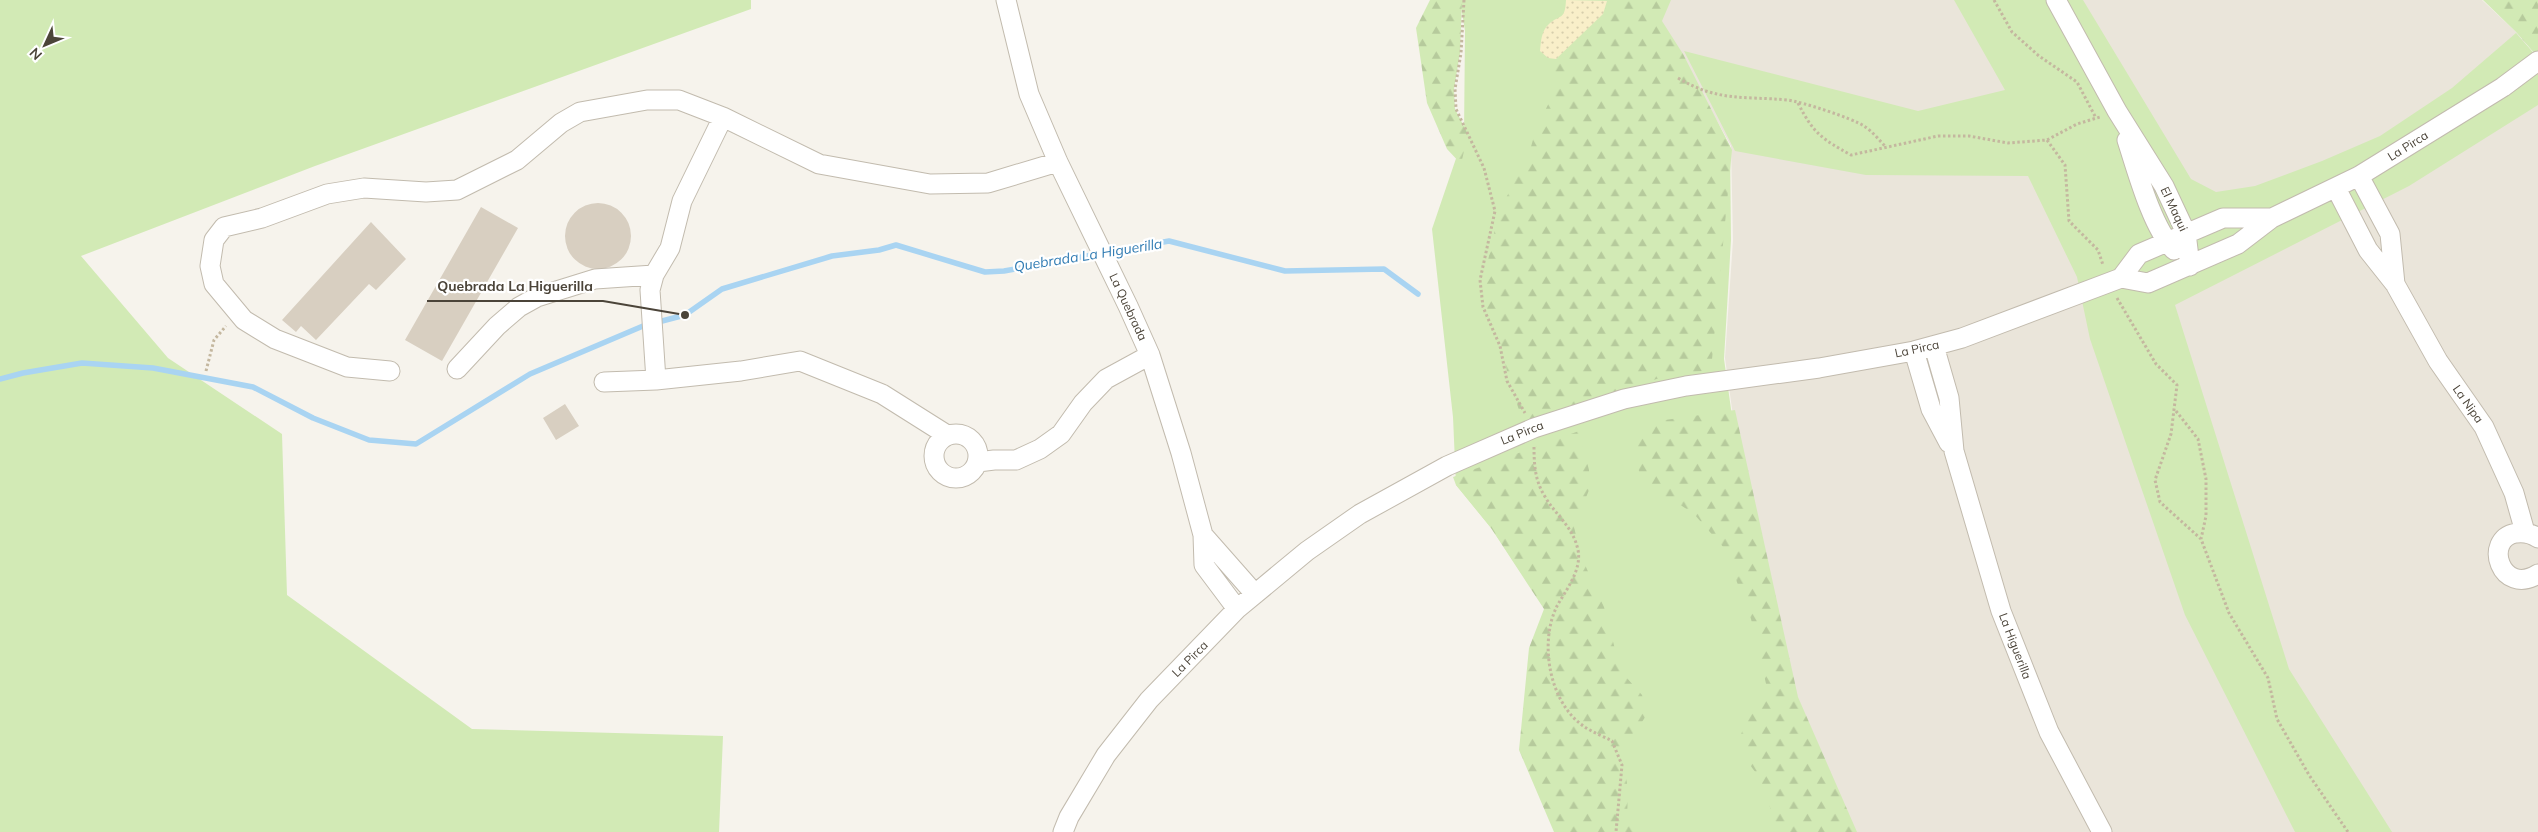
<svg xmlns="http://www.w3.org/2000/svg" width="2538" height="832" viewBox="0 0 2538 832" font-family="Mulish,sans-serif">
<defs>
<pattern id="forest-firs" width="22" height="20" patternUnits="userSpaceOnUse" patternTransform="scale(1.25)"><rect width="22" height="20" fill="#d2eab5"/><path d="M5 1l3.5 6h-7zM16 11l3.5 6h-7z" fill="#b6ca9c"/></pattern>
<pattern id="sand-dots" width="8" height="8" patternUnits="userSpaceOnUse" patternTransform="scale(1.25)"><rect width="8" height="8" fill="#f9efc9"/><path d="M2 2h.1M6 6h.1" fill="none" stroke="#d7cead" stroke-width="1.8" stroke-linecap="round"/></pattern>
</defs>
<rect width="100%" height="100%" fill="#f6f3ec"/>
<path fill="#eae5da" d="M1670,0H2482L2516,32L2538,59V832H1856L1797,696L1732,409L1725,358L1733,240L1731,146L1661,20Z"/>
<path fill="#d2eab5" d="M0,0H751V9L315,166L81,256L168,358L282,434L287,595L472,729L723,736L719,832H0Z
M1460,0H1668L1660,20L1730,146L1731,240L1724,359L1731,409L1796,697L1855,832H1554L1545,609L1492,529L1456,485L1453,417L1432,229L1464,135L1465,31Z
M1954,0H2083L2191,179L2216,192L2255,186L2322,161L2380,136L2452,88L2516,33L2538,58V105L2409,186L2175,305L2289,669L2392,832H2295L2185,615L2090,339L2077,277L2028,176L1866,175L1735,151L1684,51L1918,111L2005,90Z"/>
<path fill="url(#forest-firs)" d="M1430,0H1462L1460,53L1454,89L1455,109L1468,134L1461,164L1447,149L1427,103L1416,28Z
M1608,0H1671L1662,21L1683,54L1732,150L1711,370L1669,375L1579,404L1525,428L1509,380L1501,344L1487,308L1485,274L1499,211L1528,157L1537,126L1551,99L1556,59L1604,15Z
M2483,0H2538V51L2535,54L2516,32Z
M1735,410L1798,697L1857,832H1779L1759,777L1747,761L1740,737L1749,714L1762,701L1767,688L1751,619L1724,548L1694,514L1682,506L1651,493L1641,481L1633,443L1637,424Z
M1579,431L1589,470V490L1574,527L1581,556L1604,607L1616,653L1626,677L1642,695L1647,714L1637,730L1621,744L1628,790L1627,819L1634,832H1554L1519,750L1529,648L1544,609L1491,528L1456,485L1453,477Z"/>
<path fill="url(#sand-dots)" d="M1566,0L1607,1L1603,14L1556,59L1548,58L1540,51C1541,42 1541,31 1549,24C1560,14 1565,21 1566,0Z"/>
<g fill="none" stroke-linecap="round" stroke-linejoin="round">
<path stroke="#a9d4f2" stroke-width="5.5" d="M0,379L23,373L82,363L153,368L253,387L313,418L369,440L416,444L530,374L643,326L685,315L722,289L832,256L879,250L896,245L985,272L1004,271L1169,241L1285,271L1384,269L1418,294"/>
</g>
<path fill="#d8cfc1" d="M565 236a33 33 0 1 1 66 0a33 33 0 1 1-66 0Z
M481,207L518,228L442,361L405,340Z
M371,222L406,259L376,290L369,284L316,340L301,326L296,332L282,320Z
M565,404L579,426L556,440L543,418Z"/>
<g fill="none" stroke-linecap="round" stroke-linejoin="round">
<defs>
<path id="minor" d="M1006,0L1029,94L1058,162L1128,306L1150,355L1181,453L1203,535L1204,565L1237,609
M2056,0L2117,111L2164,186L2186,233L2190,266
M2127,140C2137,171 2152,227 2174,250
M2359,176L2390,234L2395,284
M2336,188L2368,250L2395,284L2438,361L2484,427L2514,493L2525,532
M2121,278L2148,283L2238,244L2272,218L2359,176L2503,87L2538,61
M1934,346L1949,398L1954,451L2001,611L2049,732L2102,832
M1914,351L1931,409L1949,443
M457,369L497,326L519,307L537,297L595,279L654,275
M390,371L347,367L275,339L244,320L214,284L210,266L214,240L224,227L262,218L327,194L364,188L426,192L457,190L517,160L561,123L580,112L647,100H679L723,117L819,164L930,184L988,183L1058,162
M656,380L650,290L654,275L670,248L682,201L723,117
M604,382L656,380L741,371L800,361L882,394L947,435
M934 456a22 22 0 1 1 44 0a22 22 0 1 1-44 0Z
M978,462L994,460H1016L1040,449L1061,434L1083,403L1106,379L1150,355
M1203,535L1255,594
M2538,538C2531,533 2524,532 2516,533C2482,539 2501,597 2538,574
M1063,832L1069,817L1106,755L1149,700L1237,609L1307,551L1360,514L1447,466L1534,428L1624,399L1686,386L1819,368L1914,351L1962,338L2121,278L2139,254L2223,218H2272"/>
</defs>
<use href="#minor" stroke="#c2bbae" stroke-width="21"/>
<path stroke="#c4b79f" stroke-width="3" stroke-dasharray="2.5 2.5" stroke-linecap="butt" d="M1464,0L1461,53L1455,89L1456,109L1484,168L1495,211L1480,280L1483,307L1500,346L1507,381L1525,413
M1994,0L2012,32L2039,56L2077,82L2096,118
M1678,78C1718,102 1744,96 1788,100C1802,102 1852,118 1864,126C1872,131 1879,140 1886,147
M1798,103C1813,133 1822,139 1851,155L1938,136H1969L2008,143L2047,140L2077,124L2100,117
M2047,140L2065,165L2069,221L2098,250L2103,265
M2117,298L2156,364L2177,385L2171,434L2155,480L2160,502L2201,539L2229,613L2268,678L2277,719L2309,775L2348,832
M206,371L214,340L226,326
M2176,411L2198,439L2206,479V516L2201,539
M1534,447C1534,464 1535,480 1544,495C1555,515 1573,526 1578,550C1582,570 1566,590 1557,606C1539,642 1549,701 1582,725C1591,732 1603,736 1612,741L1622,765L1616,832"/>
<use href="#minor" stroke="#fff" stroke-width="19"/>
</g>
<g text-anchor="middle" stroke-width="4.5" stroke-linejoin="round" paint-order="stroke">
<g font-size="12" fill="#4b4439" stroke="#fff">
<text transform="translate(2408 146) rotate(-32)" y="4">La Pirca</text>
<text transform="translate(2174 209) rotate(65)" y="4">El Maqui</text>
<text transform="translate(1128 307) rotate(65)" y="4">La Quebrada</text>
<text transform="translate(1917 349) rotate(-12)" y="4">La Pirca</text>
<text transform="translate(2468 404) rotate(55)" y="4">La Nipa</text>
<text transform="translate(1522 433) rotate(-22)" y="4">La Pirca</text>
<text transform="translate(2015 646) rotate(69)" y="4">La Higuerilla</text>
<text transform="translate(1190 659) rotate(-45)" y="4">La Pirca</text>
</g>
<g font-size="14" font-style="italic" fill="#2e7ab2" stroke="#fff">
<text transform="translate(1088 255) rotate(-9)" y="5">Quebrada La Higuerilla</text>
</g>
</g>
<path fill="none" stroke="#4b4439" stroke-width="2" d="M685 315L603 301H427"/>
<circle fill="#4b4439" stroke="#fff" stroke-width="2" cx="685" cy="315" r="5"/>
<g font-size="14" text-anchor="middle" font-weight="bold" fill="#4b4439" stroke="#fff" stroke-width="4.5" stroke-linejoin="round" paint-order="stroke">
<text x="515" y="291">Quebrada La Higuerilla</text>
</g>
<g transform="translate(45 45) rotate(226)" stroke="#ffffff" stroke-width="4" paint-order="stroke">
<path d="M0-4L9 19L0 12L-9 19Z" fill="#4b4439"/>
<text y="-8" font-size="14" font-weight="bold" text-anchor="middle" fill="#4b4439">N</text>
</g>
</svg>
